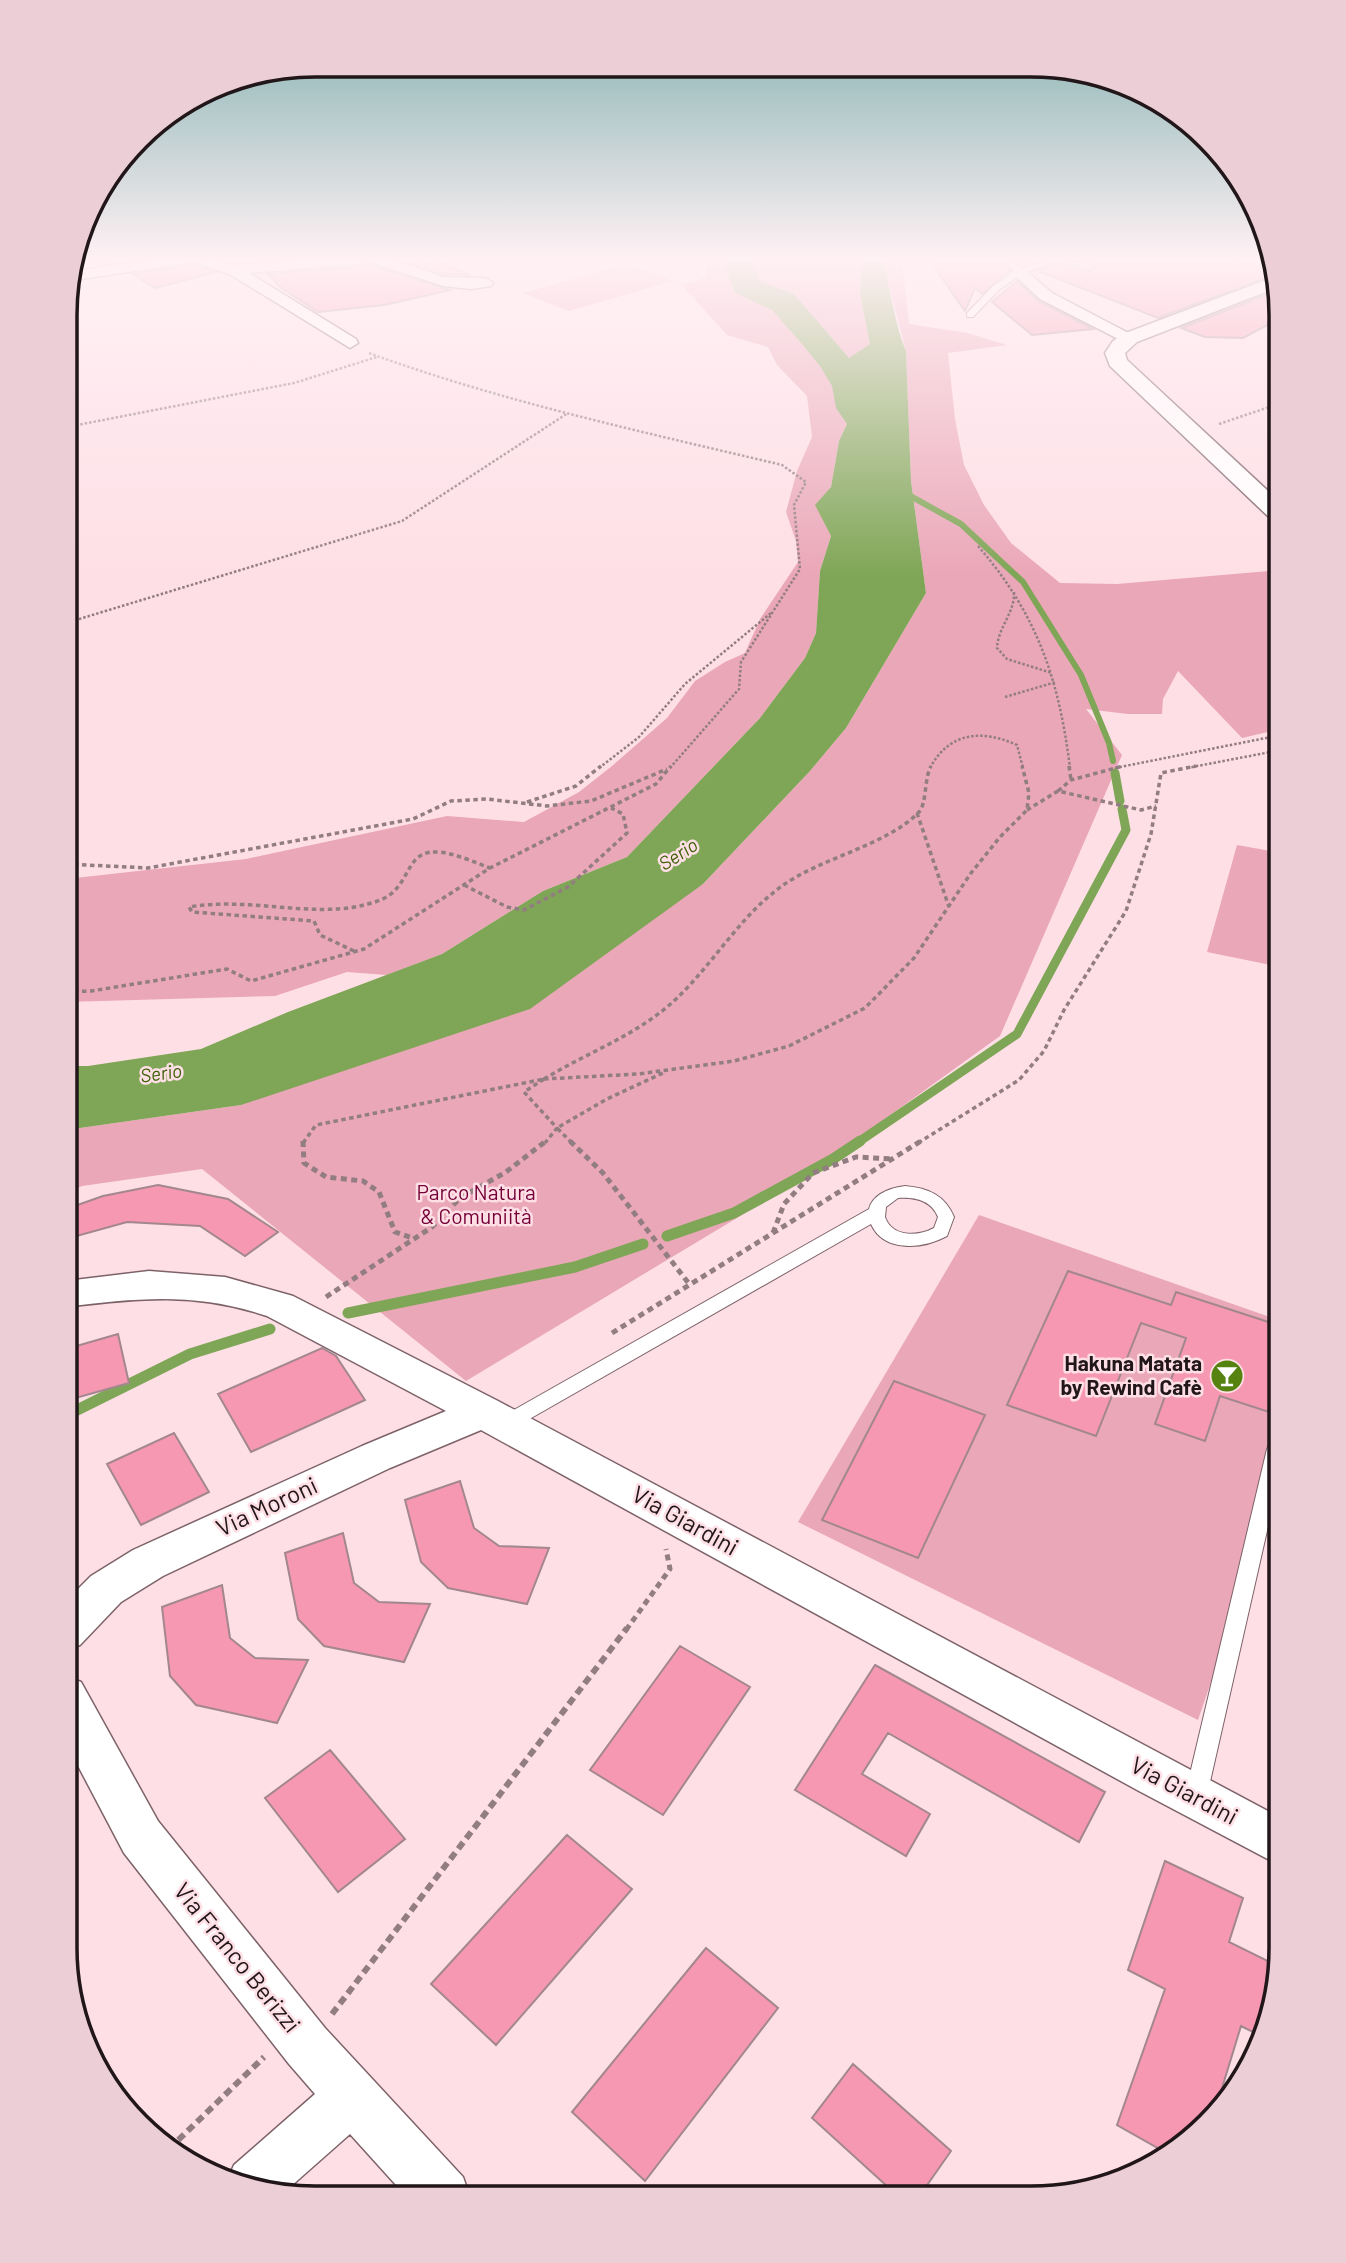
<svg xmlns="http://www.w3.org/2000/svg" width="1346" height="2263" viewBox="0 0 1346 2263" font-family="Barlow,sans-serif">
<rect width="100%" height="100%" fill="#fedfe6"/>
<path fill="#eaa7b8" d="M705,258H722L735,293C747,298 764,303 774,312C794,331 819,359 831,384C838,401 835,406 847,424L839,441L831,487L816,505L831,536L820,571L816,633L805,658L760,718L627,857L543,891L442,954L387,975L347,972L275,996L66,1002V879L246,859L447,816L524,822L579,792L612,766L667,718L695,681L725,662L745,653L760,619L798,562L796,541L786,512L797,471L812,437L807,396L777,365L768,347L727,335L681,284L697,281L706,276Z
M750,258H863L860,295L870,344L849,359L794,294L760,281Z
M882,258H902L909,324L967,333L1007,345L948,353L955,419L964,465L984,505L1011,543L1060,583L1117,584L1281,570V729L1242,738L1178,671L1163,699L1162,714H1128L1086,709L1122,755L1000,1036L800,1180L466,1381L202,1169L82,1186L66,1192V1130L241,1105L703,884L810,771L846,728L926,593L911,481L906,351Z
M626,264L673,281L569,311L523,293Z
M1237,845L1281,853V967L1207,952Z
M979,1215L1281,1321V1477L1198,1720L798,1522Z"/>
<path fill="#7fa656" d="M722,258H750L760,281L794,294L849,358L870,344L860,294L863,258H882C891,288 894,323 906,351L911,481L926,593L846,728L810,771L703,884L530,1009L241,1105L66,1130V1066H88L201,1049L288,1012L442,954L543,891L627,857L760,718L805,658L816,633L820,571L831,536L815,505L831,487L839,441L847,424L836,408L832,386L820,366L802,344L772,310L735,293Z"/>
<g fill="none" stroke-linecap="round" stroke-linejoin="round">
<path stroke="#7fa656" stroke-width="6" d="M903,492L961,524L1023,582L1081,675L1109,743L1113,761"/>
<path stroke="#7fa656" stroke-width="9" d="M1115,773L1120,801
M857,1143L1017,1034L1126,830L1122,809"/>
<path stroke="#7fa656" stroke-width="11" d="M667,1236L734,1213L833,1159L860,1141
M348,1313L575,1267L643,1244
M65,1416L190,1354L270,1329"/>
</g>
<path fill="#f698b1" stroke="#a3878e" stroke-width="2" d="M431,258L470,275L443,274L409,262Z
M928,258H998L1010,270L982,294L975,288L965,311Z
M1066,258H1224L1272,269L1273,275L1158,318L1038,271L1056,264L1090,271L1098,267L1095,263Z
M197,265L216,272L155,288L133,274Z
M374,266L450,290L384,305L318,312L280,287L268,274Z
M1017,281L1039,301L1093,329L1032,335L992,302Z
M1276,291L1281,318L1243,338L1205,337L1181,328Z
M158,1185L228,1199L278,1232L245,1256L200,1226L127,1222L66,1239V1209L103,1196Z
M1068,1271L1171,1305L1176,1292L1281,1326V1372L1269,1412L1220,1396L1205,1441L1155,1424L1186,1338L1141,1323L1096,1436L1007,1405Z
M118,1334L129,1383L65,1401L66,1349Z
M322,1348L336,1356L365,1400L251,1452L218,1394Z
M894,1381L985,1415L918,1558L822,1520Z
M174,1433L209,1492L141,1525L107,1464Z
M460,1481L474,1528L499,1546L549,1548L527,1604L448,1588L421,1562L405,1500Z
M343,1533L354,1583L379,1602L430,1604L404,1662L324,1646L298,1619L285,1553Z
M222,1585L230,1638L255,1658L308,1660L277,1723L196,1705L170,1676L162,1607Z
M680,1646L750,1687L663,1815L590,1770Z
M875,1665L1105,1792L1079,1842L888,1733L862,1774L930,1814L906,1856L795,1790Z
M330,1750L405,1839L338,1892L265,1798Z
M567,1835L632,1889L496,2045L431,1984Z
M1165,1861L1243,1898L1229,1942L1280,1967L1268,2029L1263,2037L1241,2026L1215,2111L1163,2151L1117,2125L1165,1989L1128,1970Z
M706,1948L778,2008L645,2181L572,2112Z
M853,2064L951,2151L918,2198H900L812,2118Z"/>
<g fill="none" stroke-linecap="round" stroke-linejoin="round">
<defs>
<path id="service" d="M1001,258H1010L1021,269L1052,258L1095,266L1091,268L1056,261L1022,274L999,290L973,317H967V313L993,286L1015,271Z
M905,1186C928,1188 945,1195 954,1217L947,1236C923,1249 884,1253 871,1224L512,1429L505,1431L498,1429L496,1424L498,1419L869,1209C873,1194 890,1188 905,1186ZM898,1198C915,1197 931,1200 938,1217L934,1228C917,1237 892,1237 885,1217L886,1207Z
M1276,1441L1281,1443V1469L1207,1795L1204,1802L1196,1806L1188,1802L1185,1795L1267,1449L1269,1444Z"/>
<path id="minor" d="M159,258H214L232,265L322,258H389L443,277L485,278L493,283L491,286L471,289L443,286L374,263L249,273L356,339L358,343L350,348L231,275L197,262L67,281L70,272Z
M1019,267L1024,269L1052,293L1138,338L1136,342H1124L1040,299L1011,272Z
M149,1271L225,1277L293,1296L498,1401L1281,1818V1866L1139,1791L481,1430L390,1468L163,1576L121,1602L80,1645L65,1650V1602L91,1576L133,1550L362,1446L446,1411L267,1316C195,1292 139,1298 66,1307V1281Z
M65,1676L81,1682L158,1821L325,2028L463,2177L470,2197L406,2196L350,2134L281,2195L230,2174L234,2165L315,2094L289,2064L124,1853L65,1741Z"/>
<path id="tertiary" d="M1274,277L1276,288L1137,342L1125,353L1127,360L1281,503V523L1273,521L1110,366L1105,353L1113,341L1123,334Z"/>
</defs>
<use href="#service" stroke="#7d6369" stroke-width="2"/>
<use href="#minor" stroke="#7d6369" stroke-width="3"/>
<use href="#tertiary" stroke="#7d6369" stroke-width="3"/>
<path stroke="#927d82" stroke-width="2.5" stroke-dasharray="2.5 2" stroke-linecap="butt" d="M369,353C503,402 644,432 782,465L806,482L794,505L800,569L741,662L739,689L670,768
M1219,424L1281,403
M67,427L294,383L377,357
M978,546C1037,614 1059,679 1070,768
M1014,592C1015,613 998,627 997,648L1007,659L1052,673
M66,623L402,521L568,413
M1005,697L1056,682
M599,768L639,737L685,684L771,613
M930,768C949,732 982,729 1017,745L1023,768
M1115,768L1281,735
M1187,768L1281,750"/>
<path stroke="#927d82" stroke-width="3.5" stroke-dasharray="4.5 3.5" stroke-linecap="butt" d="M1069,766L1071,780
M1058,791L1071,780L1123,766
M527,802L576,786L601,766
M1027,810L1058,791L1141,810L1156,806
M917,813L949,907
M66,864L148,868L413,819L451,801L487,799L547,806L591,801L667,769
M464,885L507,907L524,910L568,887L627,833L623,814L611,808
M354,951L320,935L314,921L192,912L189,907C247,897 307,917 360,906C372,903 386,900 394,891C411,875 409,850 439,852C457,854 474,862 490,868
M66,992L91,991L227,969L251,981L364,949L490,868L656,784L671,766
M544,1079L524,1092L557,1128L545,1143
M544,1079C588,1052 638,1035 676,999C714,963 740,916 782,886C820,858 886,846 919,812C927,803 924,779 931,766
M544,1079L638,1074L734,1061L789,1046L865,1008L914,958L971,873L1000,837L1027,810L1029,793L1022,766
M303,1143L316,1125L544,1079
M572,1143L557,1128L607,1099L665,1072
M918,1143L1019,1080L1044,1051L1064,1010L1126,911L1151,834L1161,773L1196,766"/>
<path stroke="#927d82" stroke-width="5" stroke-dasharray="6 4.5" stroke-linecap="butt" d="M303,1141L304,1163L326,1177L363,1181L379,1192L395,1232L412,1238
M570,1141L603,1173L690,1285
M773,1233L784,1204L813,1173L856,1157L892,1159
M326,1297L432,1227L460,1198L506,1172L546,1141
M612,1333L921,1141
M626,1630L670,1569L666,1549"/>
<path stroke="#927d82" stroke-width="6" stroke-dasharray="8 5" stroke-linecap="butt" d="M332,2014L627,1628
M169,2149L264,2057"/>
<use href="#service" fill="#fff" fill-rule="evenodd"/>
<use href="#minor" fill="#fff" fill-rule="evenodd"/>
<use href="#tertiary" fill="#fff" fill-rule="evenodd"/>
</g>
<linearGradient id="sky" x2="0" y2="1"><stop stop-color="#7eaeae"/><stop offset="0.45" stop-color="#fff1f4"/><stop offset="1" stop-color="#fff1f4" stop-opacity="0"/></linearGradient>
<rect width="1346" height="575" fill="url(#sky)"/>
<defs>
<symbol id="bar-disc" viewBox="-11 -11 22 22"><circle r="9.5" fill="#568310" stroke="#fedfe6"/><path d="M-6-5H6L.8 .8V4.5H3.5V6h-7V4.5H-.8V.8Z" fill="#fff"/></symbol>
</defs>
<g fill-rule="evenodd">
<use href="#bar-disc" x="1208" y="1357" width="38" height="38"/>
</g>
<g text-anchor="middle" stroke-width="5" stroke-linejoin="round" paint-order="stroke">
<g font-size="19" font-style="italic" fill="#3c5f04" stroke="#fedfe6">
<text transform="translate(678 854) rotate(-33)" y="7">Serio</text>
<text transform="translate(161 1073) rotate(-8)" y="7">Serio</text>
</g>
<g font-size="21" fill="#740036" stroke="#fedfe6">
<text x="476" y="1200">Parco Natura<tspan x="476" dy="24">&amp; Comuniità</tspan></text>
</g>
<g font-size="21" font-weight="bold" fill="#211619" stroke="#fedfe6" text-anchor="end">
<text x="1202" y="1371">Hakuna Matata<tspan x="1202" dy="24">by Rewind Cafè</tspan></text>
</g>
<g font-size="24" fill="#211619" stroke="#fedfe6">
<text transform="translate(267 1507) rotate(-25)" y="8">Via Moroni</text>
<text transform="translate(685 1521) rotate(29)" y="8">Via Giardini</text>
<text transform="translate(1184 1791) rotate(28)" y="8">Via Giardini</text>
<text transform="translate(237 1958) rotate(51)" y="8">Via Franco Berizzi</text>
</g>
</g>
<path d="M0 0H1346V2263H0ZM315 77H1031A238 238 0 0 1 1269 315V1948A238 238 0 0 1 1031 2186H315A238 238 0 0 1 77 1948V315A238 238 0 0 1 315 77Z" fill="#eccfd6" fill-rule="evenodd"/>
<path fill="none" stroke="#211619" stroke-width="3.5" d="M315 77H1031A238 238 0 0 1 1269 315V1948A238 238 0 0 1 1031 2186H315A238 238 0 0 1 77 1948V315A238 238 0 0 1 315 77Z"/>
</svg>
